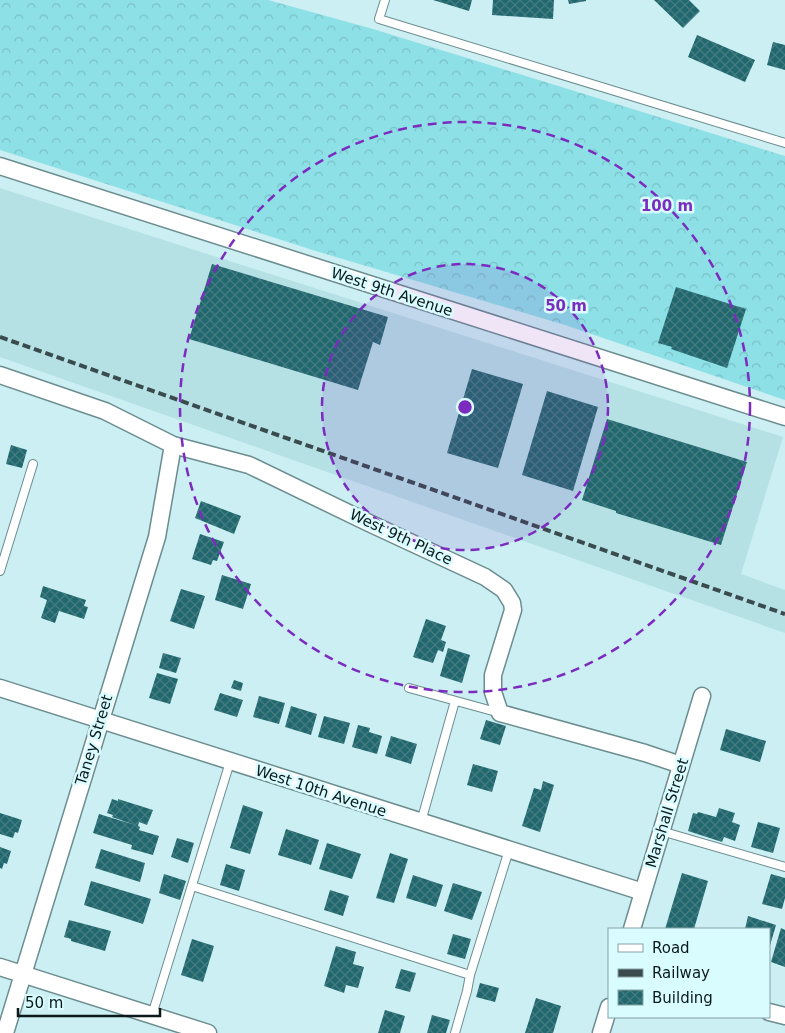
<svg xmlns="http://www.w3.org/2000/svg" width="785" height="1033" viewBox="0 0 785 1033" font-family="'DejaVu Sans',sans-serif">
<defs>
<pattern id="forest-crowns" width="20" height="18" patternUnits="userSpaceOnUse" patternTransform="scale(1.25)"><rect width="20" height="18" fill="#8ee0e7"/><path d="M2 6a3 3 0 1 1 6 0M12 15a3 3 0 1 1 6 0" fill="none" stroke="#79c0c6"/></pattern>
<pattern id="building-cross-hatch" width="8" height="8" patternUnits="userSpaceOnUse" patternTransform="scale(1.25)"><rect width="8" height="8" fill="#20686e"/><path d="M0 0l8 8M0 8l8-8" fill="none" stroke="#467c81"/></pattern>
</defs>
<rect width="100%" height="100%" fill="#cbeff2"/>
<path fill="#b5e1e5" d="M0,188L783,437L741,574L785,590V633L0,357Z"/>
<path fill="url(#forest-crowns)" d="M0,0H268L373,29L785,156V400L565,325L319,252L0,150Z"/>
<path fill="url(#building-cross-hatch)" d="M433,0H472L469,11Z
M493,0H554L553,19L492,15Z
M568,0H586V1L569,4Z
M654,0H689L700,11L683,28Z
M697,35L755,60L745,82L688,57Z
M773,42L785,45V70L767,65Z
M212,264L388,317L380,345L373,342L358,390L189,339Z
M676,287L746,309L727,368L671,349L672,347L658,343Z
M472,369L523,384L498,468L447,453Z
M547,391L598,407L573,491L522,475Z
M607,419L747,462L721,545L616,513V511L582,500Z
M11,445L27,450L22,468L6,464Z
M201,501L241,516L234,534L195,518Z
M200,534L224,542L217,561L213,560L211,565L192,559Z
M222,575L251,584L243,609L215,600Z
M43,586L86,600L84,606L88,607L84,619L59,611L55,623L41,618L47,600L40,597Z
M181,589L205,596L194,629L170,621Z
M426,619L446,626L441,640L446,642L443,652L438,650L433,663L413,657Z
M448,648L470,655L462,683L440,676Z
M163,653L181,658L176,673L159,668Z
M157,673L178,679L170,704L149,698Z
M234,680L243,683L241,691L231,688Z
M220,693L243,700L237,717L214,710Z
M259,696L285,703L279,724L253,717Z
M291,706L317,714L311,735L285,727Z
M324,716L350,723L344,744L318,737Z
M486,720L506,726L500,745L480,739Z
M358,725L370,728L369,732L382,736L377,754L352,747Z
M726,729L766,741L760,762L720,750Z
M391,736L417,744L411,764L385,756Z
M473,764L498,771L492,792L467,785Z
M543,781L554,785L540,832L522,826L534,788L541,790Z
M112,799L118,801V799L153,810L147,825L139,822L138,826L140,827L139,830L159,836L153,855L131,849L132,845L93,833L99,814L135,825L112,817L113,815L107,813Z
M243,805L263,812L250,854L230,848Z
M719,808L735,813L732,822L740,825L735,841L724,837L722,842L688,831L693,813L697,814L698,812L716,817Z
M0,813L22,820L18,833L15,832L13,838L0,834Z
M758,822L780,828L773,853L751,847Z
M286,829L319,840L311,865L278,855Z
M177,838L194,843L188,863L171,857Z
M327,843L361,854L352,879L319,869Z
M0,847L11,851L7,864L4,863L2,869L0,868Z
M101,849L145,863L140,882L95,868Z
M390,853L408,859L394,903L376,898Z
M226,864L245,870L239,891L220,885Z
M682,873L708,881L694,929H665Z
M164,874L186,881L180,900L159,893Z
M771,874L785,878V898L782,909L762,904Z
M413,875L443,885L436,907L406,898Z
M91,881L151,899L143,924L84,905Z
M453,883L482,892L472,920L444,911Z
M330,890L349,896L343,916L324,910Z
M748,916L776,925L769,949V929H745Z
M69,920L111,931L105,951L71,941V939L64,937Z
M781,928L785,930V967L771,962Z
M453,934L471,939L465,959L447,954Z
M192,939L214,946L203,982L181,975Z
M336,946L356,952L353,964L364,967L358,988L346,985L344,993L324,986Z
M401,969L416,973L410,992L395,988Z
M480,983L499,988L495,1002L476,997Z
M536,998L561,1006L553,1033H525Z
M385,1010L405,1016L400,1033H378Z
M432,1015L450,1020L446,1033H427Z"/>
<g fill="none" stroke-linecap="round" stroke-linejoin="round">
<defs>
<path id="lane" d="M385,0L379,19L785,143
M0,571L33,464
M409,688L500,713
M421,822L455,701
M661,831L785,867
M192,886L470,975
M152,1015L230,762
M455,1033L467,991L470,975L509,850"/>
<path id="street" d="M0,166L785,417
M0,375L105,411L173,445L249,465L369,523L485,577L504,590L512,603L513,610L493,675V692L500,713L645,753L681,765
M0,688L643,892
M632,929L702,696
M0,967L208,1033
M769,1012L785,1016
M5,1033L157,537L173,445
M601,1033L609,1007"/>
</defs>
<use href="#lane" stroke="#6c8d90" stroke-width="10"/>
<use href="#street" stroke="#6c8d90" stroke-width="19"/>
<use href="#lane" stroke="#fff" stroke-width="8"/>
<use href="#street" stroke="#fff" stroke-width="16"/>
<path stroke="#394b4d" stroke-width="4" stroke-dasharray="8 4" stroke-linecap="butt" d="M0,337L785,614"/>
</g>
<circle cx="465" cy="407" r="143" fill="#7b2cbf" fill-opacity=".12"/>
<g fill="none" stroke="#7b2cbf" stroke-width="2.5" stroke-dasharray="9 6">
<circle cx="465" cy="407" r="143"/>
<circle cx="465" cy="407" r="285"/>
</g>
<g text-anchor="middle" stroke-width="5" stroke-linejoin="round" paint-order="stroke">
<g font-size="15" fill="#0c191a" stroke="#d8fcff">
<text transform="translate(392 292) rotate(18)" y="5">West 9th Avenue</text>
<text transform="translate(401 537) rotate(25)" y="5">West 9th Place</text>
<text transform="translate(94 740) rotate(-73)" y="5">Taney Street</text>
<text transform="translate(321 791) rotate(18)" y="5">West 10th Avenue</text>
<text transform="translate(667 813) rotate(-73)" y="5">Marshall Street</text>
</g>
</g>
<circle cx="465" cy="407" r="8" fill="#7b2cbf" stroke="#d8fcff" stroke-width="2.5"/>
<g font-size="15" text-anchor="middle" font-weight="bold" fill="#7b2cbf" stroke="#d8fcff" stroke-width="5" stroke-linejoin="round" paint-order="stroke">
<text x="667" y="211">100 m</text>
<text x="566" y="311">50 m</text>
</g>
<rect x="608" y="928" width="162" height="90" fill="#d8fcff" stroke="#86a1a3"/>
<rect x="618" y="944" width="25" height="8" fill="#ffffff" stroke="#86a1a3"/>
<text x="652" y="953" font-size="15" fill="#0c191a">Road</text>
<rect x="618" y="969" width="25" height="8" fill="#394b4d" stroke="#86a1a3"/>
<text x="652" y="978" font-size="15" fill="#0c191a">Railway</text>
<rect x="618" y="990" width="25" height="15" fill="url(#building-cross-hatch)" stroke="#86a1a3"/>
<text x="652" y="1003" font-size="15" fill="#0c191a">Building</text>
<path d="M18 1008v8h142v-8" fill="none" stroke="#0c191a" stroke-width="2.5"/>
<text x="25" y="1008" font-size="15" fill="#0c191a" stroke="#d8fcff" stroke-width="4" paint-order="stroke">50 m</text>
</svg>
